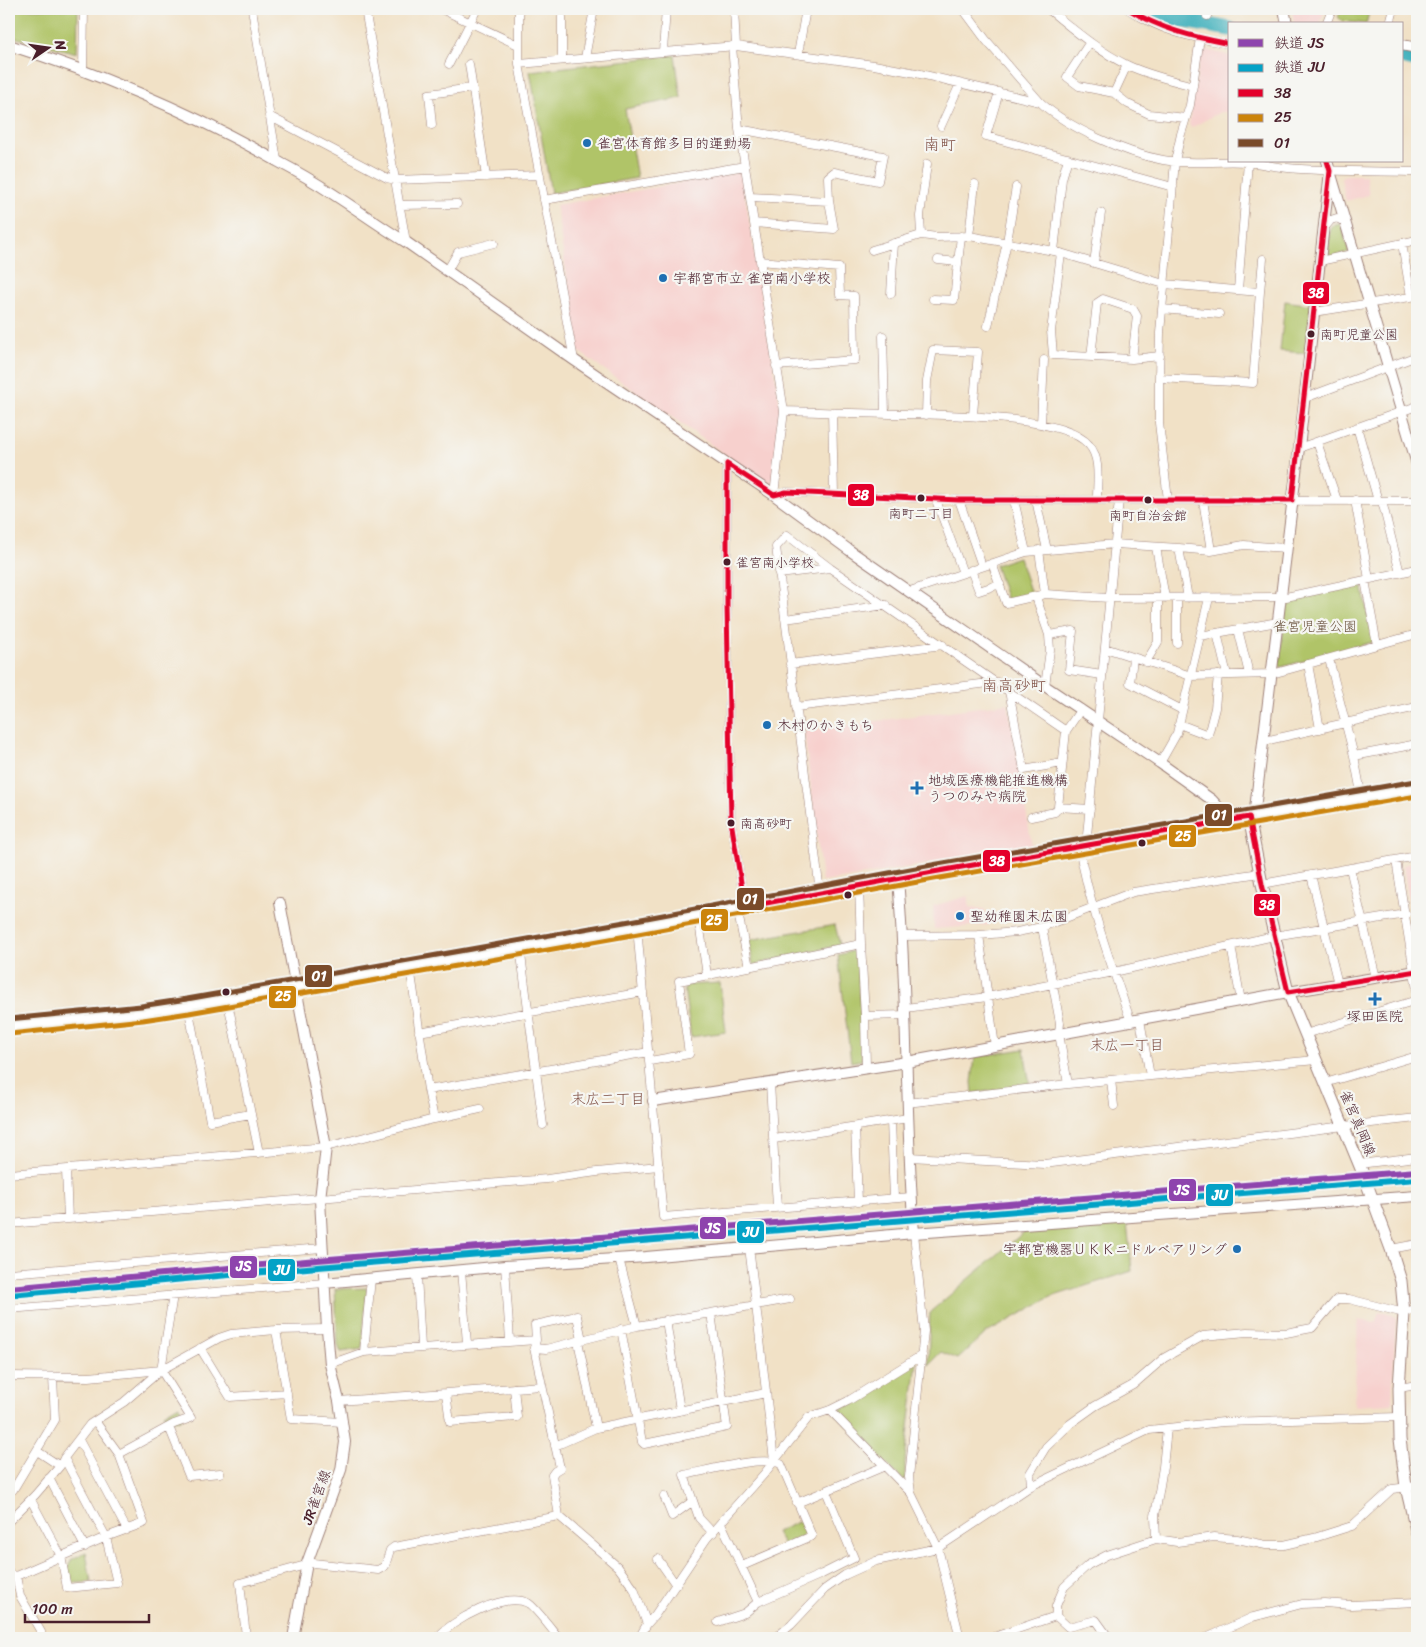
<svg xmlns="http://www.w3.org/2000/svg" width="1426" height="1647" viewBox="0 0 1426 1647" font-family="Sriracha,'Klee One',sans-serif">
<rect width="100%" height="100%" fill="#f6f6f2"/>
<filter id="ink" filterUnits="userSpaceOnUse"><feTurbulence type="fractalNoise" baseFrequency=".02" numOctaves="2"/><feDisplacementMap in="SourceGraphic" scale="10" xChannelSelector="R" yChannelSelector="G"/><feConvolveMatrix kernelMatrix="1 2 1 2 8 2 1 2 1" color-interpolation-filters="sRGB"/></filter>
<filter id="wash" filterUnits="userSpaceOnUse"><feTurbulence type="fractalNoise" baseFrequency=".0096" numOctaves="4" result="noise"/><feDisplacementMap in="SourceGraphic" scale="20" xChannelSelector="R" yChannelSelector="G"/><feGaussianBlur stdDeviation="1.12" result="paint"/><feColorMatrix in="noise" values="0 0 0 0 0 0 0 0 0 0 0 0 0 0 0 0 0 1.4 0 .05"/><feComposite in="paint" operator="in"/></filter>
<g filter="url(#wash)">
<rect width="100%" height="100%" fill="#f1e1c6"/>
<path fill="#f7d0cd" d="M1292,9H1325L1320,24H1294Z
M1203,50H1208L1230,56V112H1220L1191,128L1189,124L1200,57Z
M741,172L781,410L772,484H767L578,351L556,205Z
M1346,175H1366L1369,195L1346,201L1341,179L1343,176Z
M1008,703L1032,846L824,882L822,881L804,731Z
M1417,862V956L1403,865Z
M968,896L970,908L984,909L990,923L989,925L934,929L933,906Z
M1379,1312H1386L1396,1317L1392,1404L1354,1406L1358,1320L1375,1323Z"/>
<path fill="#b0c468" stroke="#7d724a" d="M9,9H78L77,53L9,36Z
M1342,9H1370L1366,24L1342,21L1338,17Z
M675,55L681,98L625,109L637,178L551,193L530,71Z
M1341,224L1349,252L1327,258L1331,226Z
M1285,301L1311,305L1305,353L1280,351Z
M1019,557L1031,594L1007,600L995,565Z
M1362,584L1373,642L1281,667L1279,665L1286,603L1289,600Z
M835,925L840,945L753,965L749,940Z
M853,951L857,953L862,1060L851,1062L838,955Z
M720,983L726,1032L691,1037L684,988L688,985Z
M1024,1049L1030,1086L973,1093L972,1082L975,1057Z
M1127,1222L1132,1271L1051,1297L985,1334L958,1359L941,1352L928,1365L930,1312L1024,1232Z
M367,1288L362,1349L341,1352L338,1346L335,1289Z
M917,1362L905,1460V1482L835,1413Z
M179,1405L183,1413L181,1419L169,1422L164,1414Z
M800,1521L805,1532L801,1537L783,1545L776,1532Z
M86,1552L91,1582L74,1583L69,1578L67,1569L72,1559Z"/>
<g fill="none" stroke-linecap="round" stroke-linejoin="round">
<path stroke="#41b0bc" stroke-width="15" d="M1153,9L1172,19L1230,29
M1402,57L1417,61"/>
</g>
</g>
<g filter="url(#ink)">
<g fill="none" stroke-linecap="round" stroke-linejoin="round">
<defs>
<path id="minor" d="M252,9L277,160
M365,9L406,242
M441,9L518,45
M519,9V64L574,360
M734,9L736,46
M963,9L986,40L1040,102
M1048,9C1073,29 1098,51 1127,65C1148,75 1171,80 1193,86
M1128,9C1162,32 1190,37 1230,44
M1207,16L1209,9
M1326,24L1332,9
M1390,24L1394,9
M1090,42L1067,77L1079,86L1114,93L1127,65
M732,46L739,129L784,411L774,495L786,492L959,500L1417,501
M663,51L666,9
M798,54L806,9
M585,58L594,9
M562,60V17
M449,64L477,9
M469,64L486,177
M519,64L736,46L874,65L916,73L1040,102C1068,128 1125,153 1163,160C1190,165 1219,160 1247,162C1260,163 1274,167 1288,168C1331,172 1374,171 1417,172
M83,72L84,9
M999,92L986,136L1173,187
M1114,93L1128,104L1149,114L1186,118
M269,116L387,178L395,180L540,175
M432,125L429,94L472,88
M941,126L960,84
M739,129L883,156L878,181L834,172L828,177L829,201L834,229L754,223
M750,197L829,201
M544,200L745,166
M400,205L457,204
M1324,228L1331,220L1337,218L1346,223
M921,235L920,216L927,164
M969,236L975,184
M1402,243L1411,297
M872,250L921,235L937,237L969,236L1054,251L1164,284L1260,292L1253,383L1159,378
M1054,251L1062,179L1068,158
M1061,253L1051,331L1053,355L1132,359L1160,356
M938,260L958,262
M760,261L839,268L840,295L854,296L855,360L776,366
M1320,261L1417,240
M1094,263L1101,213
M447,271L458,252L494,243
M1238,290L1248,162
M1260,292L1263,259
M891,294L894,243
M933,299L954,300L961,236
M1162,309L1219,314
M1314,312L1417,296
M988,326L1007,242L1016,187
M883,336L885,414
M1091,357L1097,303L1103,299L1133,309L1137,316L1132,359
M1305,398L1417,356
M784,411C825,412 865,414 905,414C944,415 1064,415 1089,445C1101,458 1097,482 1097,499
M832,412L834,494
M926,415L927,381L933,350L978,352L973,415
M1041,424L1044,360
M1357,427L1378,501
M1317,442L1337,500
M1299,448L1417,406
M727,464V606L731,821L745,907
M936,500L963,573
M959,500L982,566
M1014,500L1026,552
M1036,500L1047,550
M1168,500L1159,423V378L1160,333L1175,161L1181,134L1190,105L1200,38
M1203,500L1211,551
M1355,500L1369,579
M1382,501L1400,573
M1156,547L1165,598
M1179,548L1211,551L1244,545L1286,548
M1039,550L1045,594
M992,563L1006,603L1045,594L1109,598L1286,597L1417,569
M971,570L979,591L1000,584
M779,574L830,568
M1365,580L1377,645
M910,591L1026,552L1115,544L1179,548L1188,598
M1036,597L1049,635L1050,650L1045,686
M785,619L886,605
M1238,629L1249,674
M1217,633L1227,675
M1049,635L1073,631L1069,670L1102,675
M1200,636L1278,622
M1177,643V598
M1105,648L1191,676L1272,674L1417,634
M1133,658L1130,683L1182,710
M1329,659L1354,756L1362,798
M1146,662L1158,642V598
M790,664L943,645
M1308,664L1320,729
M1009,691L1024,770L1062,763
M796,707L997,682
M1179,724L1208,735L1215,708L1218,675
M1066,731L1081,709
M1264,741L1417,707
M1354,756L1417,744
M1160,763L1177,733L1209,598
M1031,817L1055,812L1058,807
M1086,846L1119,500
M1079,847C1090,907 1111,964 1131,1022
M1396,860L1417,990
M1350,868L1376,978
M1311,875L1338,984
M1262,884L1417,856
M859,886L861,944
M820,892L776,547L787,535L830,568L1066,731L1058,807L1090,809
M737,908L749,967
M698,916L707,975
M637,927L663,1217L911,1197
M1042,927L1060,1023L1059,1034L1068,1084
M979,935L995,1046
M903,936L979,935L1017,932L1042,927L1133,892L1260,873
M1231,946L1241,1001
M520,947L543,1125
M410,967L428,1090
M227,998L259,1153
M188,1006L210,1121L251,1114
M906,1008L987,997L1114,972L1274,936L1406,914
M865,1016L906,1015
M1140,1020L1150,1076
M419,1032L643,992
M1305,1034L1417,1000
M650,1061L689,1054L679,981L861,944L865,1016L866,1068
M1111,1080L1114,1106
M770,1083L777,1207
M1325,1083L1417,1056
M907,1103L1068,1084L1316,1060
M434,1119L428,1090L649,1052
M891,1121L894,1198
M855,1127L858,1202
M774,1139L908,1118
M909,1157L1044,1164L1344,1126L1417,1118
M1359,1164L1417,1157
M66,1170L68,1219
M9,1174L326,1147L434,1119L480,1109
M9,1224L547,1179L597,1172L659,1166
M914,1233L924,1331L909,1477L911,1493L938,1548L960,1638
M749,1247L756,1305L790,1299
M1391,1249L1417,1244
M619,1259L637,1326
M505,1266L510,1341
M461,1270L467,1343
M9,1273L322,1248
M417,1275L421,1347
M9,1309L324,1283
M666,1320L680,1410
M621,1329L642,1442L644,1444L727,1427L711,1313
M276,1330L291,1419L343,1422
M536,1340L535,1325L577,1316L582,1340
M578,1341L596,1428
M200,1348L230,1397L287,1393
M534,1348L560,1468L555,1471L552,1475L559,1516L618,1567L634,1589L647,1624
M364,1352L371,1278
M330,1364L364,1352L536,1340L534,1348L546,1349L637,1326L756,1305L774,1461
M9,1376L89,1377L161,1370
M1399,1388L1417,1385
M446,1393L450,1422L517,1417L514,1388
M339,1401L541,1386
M830,1410L911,1493
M95,1421L119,1454L174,1424L191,1418L161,1370L173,1295
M169,1427L189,1476L220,1473
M79,1440L127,1530
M555,1446L596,1428L766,1393
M37,1451L60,1466
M49,1478L85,1547
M1031,1486L1030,1473L1046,1447L1070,1424L1095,1406L1133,1385L1164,1358L1203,1336L1247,1332L1286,1333L1312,1328L1337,1299H1349L1404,1313L1417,1308
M13,1490L55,1420L53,1377
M664,1496L672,1516L693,1501
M31,1500L61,1556L67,1588L117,1583L106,1537L64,1458
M797,1503L885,1466
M9,1521L35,1495L60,1466L64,1458L90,1424L124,1402L161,1370L219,1338L231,1334L276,1330L327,1329
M721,1523L758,1602L822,1574L854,1558L826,1491
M713,1533L699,1518L684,1475C706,1471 762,1455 781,1464L812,1536L742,1566
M1156,1539L1155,1516L1163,1467L1167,1428
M658,1559L676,1585
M9,1574L16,1576L106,1537L144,1523L119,1454
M16,1576L20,1596L41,1632
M1056,1616L1068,1627L1096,1620L1109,1638
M718,1622L745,1613L758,1602
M245,1638L246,1636L240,1583L313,1563L378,1570L385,1566L390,1550L394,1547L559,1516
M437,1638C452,1620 504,1592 528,1603C535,1607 553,1631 559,1638
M639,1638L647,1624L655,1615L707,1538L764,1474L809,1417L830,1410L848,1401L922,1355
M775,1638L791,1625L825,1589L845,1575L876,1561L938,1548L1031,1486L1149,1430L1223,1422L1399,1417
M991,1638L1056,1616V1606L1064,1587L1088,1565L1107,1555L1156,1539L1177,1542L1214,1537L1237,1539L1266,1545H1284L1314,1538L1352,1526L1392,1489L1417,1486
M1206,1638L1253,1617L1302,1604L1324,1603L1351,1605L1417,1602"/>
<path id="tertiary" d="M1284,9L1287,24
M9,45C100,74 194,114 277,161C296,171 315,182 333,194C358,210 381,227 406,242L574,360L774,495L849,550L1045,686L1160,763L1212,800L1222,811L1227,821
M1402,45L1417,48
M1327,161L1417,464
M1254,817L1299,448L1330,171
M898,879C908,997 905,1115 914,1233
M280,903L326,1147L320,1199L327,1329L330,1364L339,1401L345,1442L341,1470L307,1563L293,1638
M653,1101L907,1062L1288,992L1417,971
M324,1283L505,1266L646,1257L914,1233L1417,1196"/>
<path id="secondary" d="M1249,817L1262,884L1288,992L1364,1176L1391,1249L1401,1281L1404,1313L1399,1388L1400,1439L1406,1487L1417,1534"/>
<path id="trunk" d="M9,1027L142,1013L188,1006L637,927L933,872L1417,788"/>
</defs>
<use href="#minor" stroke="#9e8078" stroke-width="9"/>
<use href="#tertiary" stroke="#9e8078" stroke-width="12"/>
<use href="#secondary" stroke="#9e8078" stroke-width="13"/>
<use href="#trunk" stroke="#9e8078" stroke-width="16"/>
<use href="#minor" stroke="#fff" stroke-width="8"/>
<use href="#tertiary" stroke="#fff" stroke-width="10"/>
<use href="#secondary" stroke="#fff" stroke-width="11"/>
<use href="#trunk" stroke="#fff" stroke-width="14"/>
<defs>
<path id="bus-1" d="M1128,9C1160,29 1193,37 1230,44
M727,464L774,495L786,492L959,500H1292
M727,464V606L731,821L745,907
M1292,500L1330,171L1327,161
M1249,817L1262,884L1288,992
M745,907L933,872L1249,817
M1288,992L1417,971"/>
<path id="bus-2" d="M10,1034L143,1020L189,1013L638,934L934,879L1417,796"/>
<path id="bus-3" d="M9,1019L141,1006L187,999L636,920L932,865L1416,781"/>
</defs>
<use href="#bus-1" stroke="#f6f6f2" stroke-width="9"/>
<use href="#bus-2" stroke="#f6f6f2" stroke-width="9"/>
<use href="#bus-3" stroke="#f6f6f2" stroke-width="9"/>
<use href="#bus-1" stroke="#e4002b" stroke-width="5"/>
<use href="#bus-2" stroke="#cc840b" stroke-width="5"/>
<use href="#bus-3" stroke="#7a4b2a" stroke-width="5"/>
<defs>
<path id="rail-1" d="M9,1288L317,1260L1417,1171"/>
<path id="rail-2" d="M10,1295L318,1267L1417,1179"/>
</defs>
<use href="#rail-1" stroke="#f6f6f2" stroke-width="10"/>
<use href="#rail-2" stroke="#f6f6f2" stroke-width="10"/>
<use href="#rail-1" stroke="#8e44ad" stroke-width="6"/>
<use href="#rail-2" stroke="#04a2c6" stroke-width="6"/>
</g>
</g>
<g fill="#1f6fb2" stroke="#f6f6f2" stroke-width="2">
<circle cx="587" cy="143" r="5"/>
<circle cx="663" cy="278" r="5"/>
<circle cx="767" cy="725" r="5"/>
<path d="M914.5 780.5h5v5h5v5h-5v5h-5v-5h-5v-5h5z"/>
<circle cx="960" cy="916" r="5"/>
<path d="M1372.5 991.5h5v5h5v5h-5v5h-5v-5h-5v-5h5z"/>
<circle cx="1237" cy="1249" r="5"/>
</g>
<g fill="#4a1f2b" stroke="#f6f6f2" stroke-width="2">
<circle cx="1311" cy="334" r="4.5"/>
<circle cx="921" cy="498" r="4.5"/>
<circle cx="1148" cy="500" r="4.5"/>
<circle cx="727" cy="562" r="4.5"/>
<circle cx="731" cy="823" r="4.5"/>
<circle cx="1142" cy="843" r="4.5"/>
<circle cx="848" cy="895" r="4.5"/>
<circle cx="226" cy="992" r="4.5"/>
</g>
<g text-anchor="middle" stroke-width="4.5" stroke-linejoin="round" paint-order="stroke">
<g font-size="13" fill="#4a1f2b" stroke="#f6f6f2" text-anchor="start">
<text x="1320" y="339">南町児童公園</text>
<text x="921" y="518" text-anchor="middle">南町二丁目</text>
<text x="1148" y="520" text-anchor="middle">南町自治会館</text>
<text x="736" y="567">雀宮南小学校</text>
<text x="740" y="828">南高砂町</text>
</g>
<g font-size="14" fill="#4a1f2b" stroke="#f6f6f2" text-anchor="start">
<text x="597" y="148">雀宮体育館多目的運動場</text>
<text x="673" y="283">宇都宮市立 雀宮南小学校</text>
<text x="777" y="730">木村のかきもち</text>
<text x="928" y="785">地域医療機能推進機構<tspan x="928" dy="16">うつのみや病院</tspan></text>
<text x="970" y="921">聖幼稚園末広園</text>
<text x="1375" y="1021" text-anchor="middle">塚田医院</text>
<text x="1227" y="1254" text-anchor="end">宇都宮機器ＵＫＫニドルベアリング</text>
</g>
<g font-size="14" fill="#69513d" stroke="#f6f6f2">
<text x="1315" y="631">雀宮児童公園</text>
</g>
<g font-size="14" fill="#4a1f2b" stroke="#f6f6f2">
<text transform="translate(1358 1123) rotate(67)" y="5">雀宮真岡線</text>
<text transform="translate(316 1497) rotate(-70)" y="5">JR雀宮線</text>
</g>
<g font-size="15" fill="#835449" stroke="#f6f6f2">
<text x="1127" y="1050">末広一丁目</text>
<text x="608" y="1104">末広二丁目</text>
</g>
<g font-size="16" fill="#835449" stroke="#f6f6f2">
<text x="940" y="150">南町</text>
<text x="1014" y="691">南高砂町</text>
</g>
</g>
<g stroke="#f6f6f2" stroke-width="2">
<rect x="1302" y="281" width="28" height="24" rx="5" fill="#e4002b"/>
<rect x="847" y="483" width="28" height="24" rx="5" fill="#e4002b"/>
<rect x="1204" y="803" width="29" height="24" rx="5" fill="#7a4b2a"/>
<rect x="1168" y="824" width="29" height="24" rx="5" fill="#cc840b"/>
<rect x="982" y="849" width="29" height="24" rx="5" fill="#e4002b"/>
<rect x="736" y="887" width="29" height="24" rx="5" fill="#7a4b2a"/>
<rect x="1253" y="893" width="28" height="24" rx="5" fill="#e4002b"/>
<rect x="700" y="908" width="29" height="24" rx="5" fill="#cc840b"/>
<rect x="304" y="964" width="29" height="24" rx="5" fill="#7a4b2a"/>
<rect x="268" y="985" width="29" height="24" rx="5" fill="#cc840b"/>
<rect x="1168" y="1178" width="29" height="24" rx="5" fill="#8e44ad"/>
<rect x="1205" y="1183" width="29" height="24" rx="5" fill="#04a2c6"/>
<rect x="699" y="1216" width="28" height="24" rx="5" fill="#8e44ad"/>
<rect x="736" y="1220" width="29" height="24" rx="5" fill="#04a2c6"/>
<rect x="229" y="1255" width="29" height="24" rx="5" fill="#8e44ad"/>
<rect x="267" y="1258" width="29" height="24" rx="5" fill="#04a2c6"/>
</g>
<g font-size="14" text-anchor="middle" font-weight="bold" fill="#fff">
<text x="1316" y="298">38</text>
<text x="861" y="500">38</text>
<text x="1219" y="820">01</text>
<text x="1183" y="841">25</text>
<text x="997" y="866">38</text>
<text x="750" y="904">01</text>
<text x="1267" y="910">38</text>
<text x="714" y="925">25</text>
<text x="319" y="981">01</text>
<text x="283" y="1001">25</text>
<text x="1182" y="1195">JS</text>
<text x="1220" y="1200">JU</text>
<text x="713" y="1233">JS</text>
<text x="751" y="1237">JU</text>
<text x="244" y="1271">JS</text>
<text x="282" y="1275">JU</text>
</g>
<rect width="1426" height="1647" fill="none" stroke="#f6f6f2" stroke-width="30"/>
<rect x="1228" y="22" width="175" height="140" fill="#f6f6f2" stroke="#b1a0a2"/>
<rect x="1238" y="39" width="25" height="8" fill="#8e44ad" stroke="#b1a0a2"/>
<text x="1274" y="48" font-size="15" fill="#4a1f2b">鉄道 JS</text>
<rect x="1238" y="64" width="25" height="8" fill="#04a2c6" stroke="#b1a0a2"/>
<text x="1274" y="72" font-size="15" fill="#4a1f2b">鉄道 JU</text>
<rect x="1238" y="89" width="25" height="8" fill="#e4002b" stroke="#b1a0a2"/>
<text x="1274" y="98" font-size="15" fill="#4a1f2b">38</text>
<rect x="1238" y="114" width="25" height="8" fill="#cc840b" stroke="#b1a0a2"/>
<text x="1274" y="122" font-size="15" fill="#4a1f2b">25</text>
<rect x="1238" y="139" width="25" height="8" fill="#7a4b2a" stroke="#b1a0a2"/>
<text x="1274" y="148" font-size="15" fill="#4a1f2b">01</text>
<g transform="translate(48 48) rotate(77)" stroke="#f6f6f2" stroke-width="4" paint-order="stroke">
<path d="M0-4L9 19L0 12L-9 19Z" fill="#4a1f2b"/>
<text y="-8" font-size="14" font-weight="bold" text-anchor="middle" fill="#4a1f2b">N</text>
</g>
<path d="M25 1614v8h124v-8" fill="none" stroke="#4a1f2b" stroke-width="2.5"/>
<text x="32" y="1614" font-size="15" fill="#4a1f2b" stroke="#f6f6f2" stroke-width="4" paint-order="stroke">100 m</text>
</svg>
